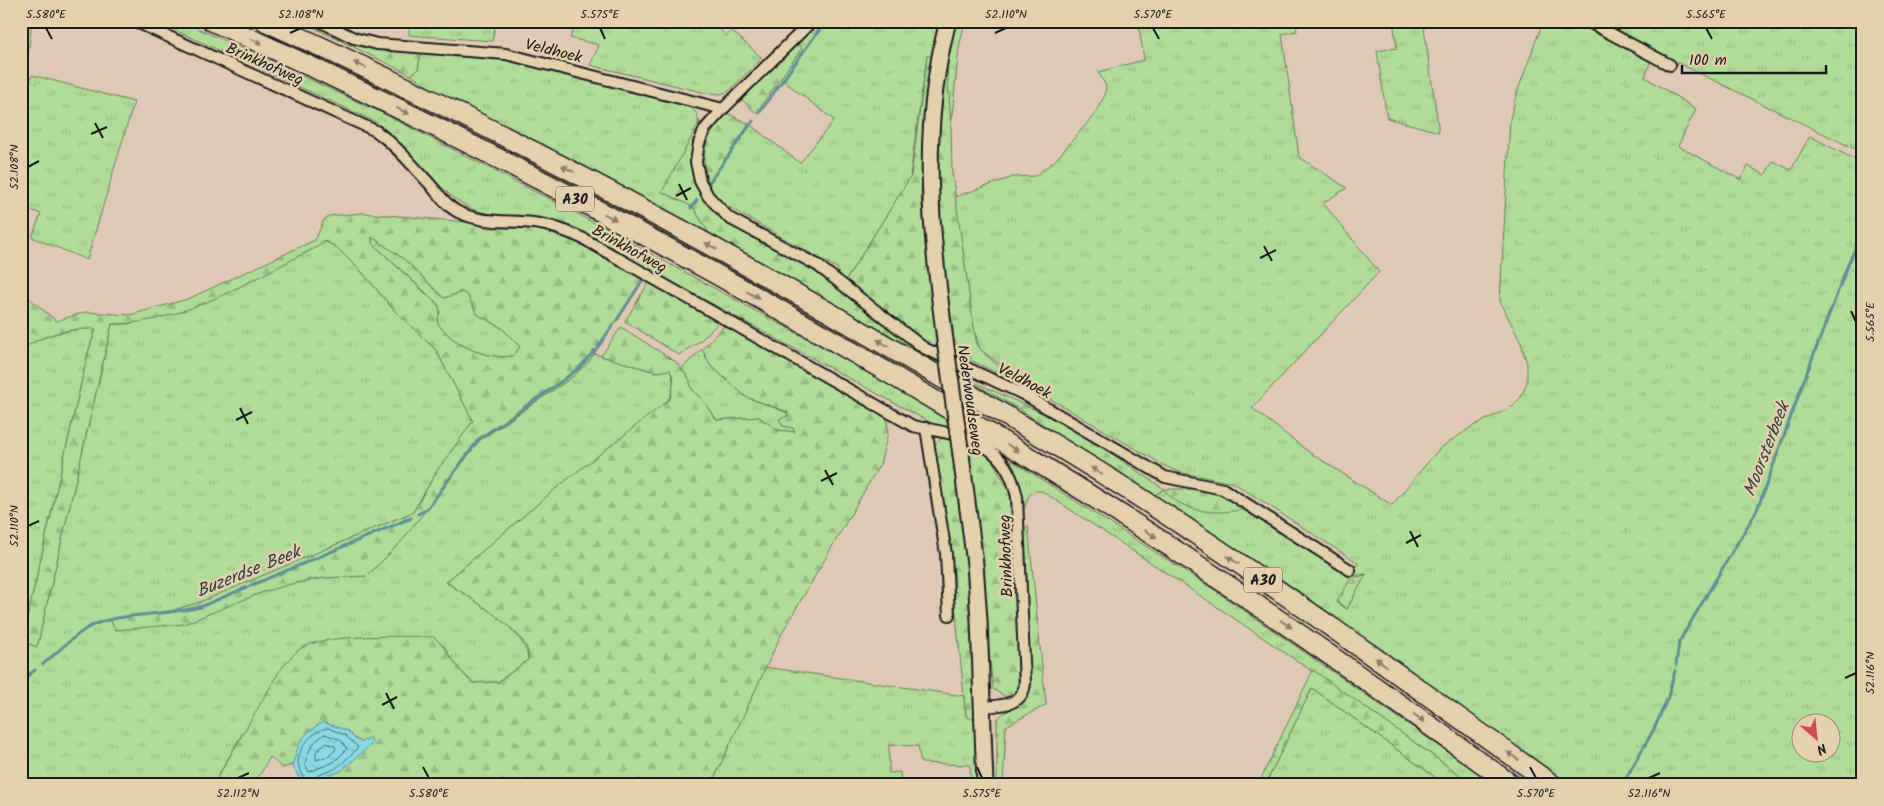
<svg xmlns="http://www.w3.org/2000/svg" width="1884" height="806" viewBox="0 0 1884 806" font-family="Kalam,sans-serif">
<defs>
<pattern id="grass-tufts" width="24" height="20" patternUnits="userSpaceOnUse" patternTransform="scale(1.25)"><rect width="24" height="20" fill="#b0dc9a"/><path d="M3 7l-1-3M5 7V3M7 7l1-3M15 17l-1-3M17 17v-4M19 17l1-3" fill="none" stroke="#97bc84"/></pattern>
<pattern id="forest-firs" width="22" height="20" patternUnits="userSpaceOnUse" patternTransform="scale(1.25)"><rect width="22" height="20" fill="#b0dc9a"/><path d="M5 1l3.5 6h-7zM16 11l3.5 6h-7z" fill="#97bc84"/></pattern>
<pattern id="water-ripples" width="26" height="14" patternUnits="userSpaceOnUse" patternTransform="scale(1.25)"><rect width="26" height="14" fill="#8bdbe6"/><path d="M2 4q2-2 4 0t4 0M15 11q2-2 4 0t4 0" fill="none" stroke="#77bbc5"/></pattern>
</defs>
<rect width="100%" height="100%" fill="#dfc9b6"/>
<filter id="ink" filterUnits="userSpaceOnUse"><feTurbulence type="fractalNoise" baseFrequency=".02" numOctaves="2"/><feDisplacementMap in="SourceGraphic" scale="10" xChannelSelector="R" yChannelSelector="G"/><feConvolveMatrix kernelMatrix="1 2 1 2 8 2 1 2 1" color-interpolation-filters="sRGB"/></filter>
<g filter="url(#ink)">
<path fill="url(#grass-tufts)" stroke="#667c5b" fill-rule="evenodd" d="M21,21H32L28,55L21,52Z
M155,21H182L382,113L561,205L872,374L961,429L962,432L933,424L564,223C537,217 487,218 466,206C430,185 410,146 376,122Z
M409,21H481L495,27L492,41L409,35Z
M577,21H720L716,26L726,36L732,31L762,58L729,91L721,94L706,93L590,65L599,45L570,38Z
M815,21H943L935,57L927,56L910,175H912L844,283L837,268L725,205L713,193L709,184L749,124L800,163L834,120L780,78L802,48L795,41Z
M956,21H965L959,47L951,125L946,58Z
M1138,21H1295L1297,31L1282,34L1299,157L1347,188L1323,203L1379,272L1252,408L1309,452L1392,505L1439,449L1473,426L1512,407L1521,397L1527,382V364L1521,343L1500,301L1510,119L1517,93L1543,21H1573L1651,60L1645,77L1696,109L1678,146L1741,180L1748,166L1765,175L1773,161L1791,170L1810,136L1863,164V785H1570L1379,647L1152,497L1164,489C1180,513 1224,514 1250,508L1352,575L1358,563L1234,483L1179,472L1165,466L1052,400L980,350L973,324L955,197L1013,177L1035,176L1055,161L1094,115L1105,95L1106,86L1098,72L1144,60ZM1366,574L1347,609L1338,603L1352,576ZM1802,724H1832V754H1802Z
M1393,21H1423L1439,132L1387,118L1377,51L1397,48Z
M1592,21H1863V153Z
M422,48L481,53L614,85L690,106C700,116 700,120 695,132L693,207L709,233L441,95L411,75L418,69Z
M32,75L134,102L87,260L32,237L41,214L21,206V113Z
M372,236L404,259L444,298L462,292L468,296L477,314L502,328L520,347L513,356C486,360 452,345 437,322L440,311L438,304L372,243Z
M324,241L336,247L361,271L394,310L436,350L473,421L439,468L413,512L201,602L171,611L111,619L115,630L295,583L325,578L367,576L480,440L571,378L595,354L656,372L670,369C676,386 673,396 661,408L559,486L446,582C470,599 527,628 528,660L498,682L473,683L455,665L444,646L242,734L213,785H21V350C45,333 68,330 96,328L88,353L22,641L37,647L112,324H128L210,299L317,247Z
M702,349L710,365L746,397L788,413L783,426L793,428L795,433L778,430L759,417L717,420L690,386V380L681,369Z
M1011,460L1213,589L1496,785H1474C1333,683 1188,587 1042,491H1034L1029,495L1024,509Z
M765,667L964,696L966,716L979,718L982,785H971L970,765L921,763L918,746L889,745V773L900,772L901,785H711Z
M1312,688L1446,785H1265Z"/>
<path fill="url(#forest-firs)" stroke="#667c5b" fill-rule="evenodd" d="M300,21C323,21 341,39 362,46C381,51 403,48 422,48L418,69L411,75Z
M795,41L802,48L756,113L740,98Z
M927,56L935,57L923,129L921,198L937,348L917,339L844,283L911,176Z
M946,58L951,125L952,173L976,342C986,363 1031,386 1052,400L956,353L933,221V174Z
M727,113L749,124L709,184C698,152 706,138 727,113Z
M700,121L694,152V173L727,219L814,271L912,345L952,364L953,371L709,233L693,207L662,192Z
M363,213L467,222L489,228L540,229L559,235L585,246L644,279L588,363L571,378L480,440L401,542L367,576L325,578L295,583L263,592L184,624L115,630L110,619L171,611L200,602L413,512L439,468L473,421L436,350L394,310L361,271L336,247L325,241L317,247C253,278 185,324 112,324L37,647L22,641L88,353L96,329C69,328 43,334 21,350V291L56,321L86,312L130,315L188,299L315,240L324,220L329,216ZM372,237L404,259L444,298L462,292L468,296L477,314L502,328L520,347L513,356C486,360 452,345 437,322L440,311L438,305L372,243Z
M649,282L719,322L700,341L679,355L625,321Z
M725,325L882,414L887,419L888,433L880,464L782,633L711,785H314C333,770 355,770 361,742L355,739L348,731L295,757L292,765L282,768L270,757L254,785H213L279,672C286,663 293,653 303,647C329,634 403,636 434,637C449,650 456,670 473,683L498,682L528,660C528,656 528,652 527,648C517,626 466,595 446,582L559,486L670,399L674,380L670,370L656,372L601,356L621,327L676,362L690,380V386L694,392L703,400L713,416L717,420L759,417L778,430L795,432L793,428L783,426L779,419L788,416V412L746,397L710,365L702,349Z
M959,375L1072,427L1164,489H1195L1217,492L1233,497L1250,508C1222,515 1182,515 1164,489L1152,497L1021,410Z
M951,436L975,629L979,718L972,719L966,716L954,596L955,578L933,456V446L941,439Z
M968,443L991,458L1011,495L1018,623V687L1013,695L1006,697L993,689Z
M1028,526L1046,705L1006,726L1003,785H997V720C1005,708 1021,708 1029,696L1021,530Z
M1366,574L1347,609L1337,602L1352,576L1359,577Z
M1313,670L1474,785H1446L1312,688L1265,785H1258Z"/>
<path fill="url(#water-ripples)" stroke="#5f8f95" d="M323,722L348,731L355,739L361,742L370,737L373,743L341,771L322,778L314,785H303L292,765C301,739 299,737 323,722Z"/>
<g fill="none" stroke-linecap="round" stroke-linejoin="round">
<path stroke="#48686d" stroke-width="1" d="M325,734L341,740L347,749L334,762L309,772L305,764C309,749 311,743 325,734Z
M326,743L335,746L336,749L329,756L316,760V752Z
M307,785C306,779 301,773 299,767C294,752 313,729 328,728L345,735L357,746V749C350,755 344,763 336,768C327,774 312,773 311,785"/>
<path stroke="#5f8f95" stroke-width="3" d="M824,25L827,21
M759,113L819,30
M708,184L753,121
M691,208L697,200
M617,320L644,278
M598,347L613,325
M418,514L427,509L479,439L562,381L580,367L595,350
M43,664C58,652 74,635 91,626C116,613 170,615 200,607L411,518
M1676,665L1679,642L1757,510L1803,383L1849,262L1863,233
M21,681L35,670
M1622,785L1654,729L1668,697L1675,671"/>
<defs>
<path id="street" d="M134,21L376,131C397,146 411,164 428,182C437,192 446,206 458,212C483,224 507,220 533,223C552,225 568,232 584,239L913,426C962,436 1005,438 1017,497L1025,683C1023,706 1002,705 984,707
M319,21L354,38L377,44L506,54L723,109L812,21
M1587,21L1670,65
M723,109L705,129L699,143L696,162L700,181L708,196L729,218L817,265L924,348L1023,394L1165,477L1223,489L1350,570
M926,428L946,554L949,615"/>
<path id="secondary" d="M945,340C931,229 919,132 948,21
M961,455L975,564L979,620L985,785"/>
<path id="highway" d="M212,21C445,126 672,245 892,375C981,428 1070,481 1157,538C1277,617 1395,700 1512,785
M265,21C483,120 693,232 899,353C990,406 1082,459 1170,517C1300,603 1426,694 1553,785"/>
</defs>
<use href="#street" stroke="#1c1c1c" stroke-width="14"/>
<use href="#secondary" stroke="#1c1c1c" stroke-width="19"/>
<use href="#highway" stroke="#1c1c1c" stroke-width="22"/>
<use href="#street" stroke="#e4d0ae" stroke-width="10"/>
<use href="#secondary" stroke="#e4d0ae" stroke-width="15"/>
<use href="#highway" stroke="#e4d0ae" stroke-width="19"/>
<defs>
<path id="secondary-bridge" d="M945,340L961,455"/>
</defs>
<use href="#secondary-bridge" stroke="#1c1c1c" stroke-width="19" stroke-linecap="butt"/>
<use href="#secondary-bridge" stroke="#e4d0ae" stroke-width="15"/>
</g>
<defs><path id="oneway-solid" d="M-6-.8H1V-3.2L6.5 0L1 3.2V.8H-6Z" transform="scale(1.25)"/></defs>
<g fill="#8a7f6c">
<use href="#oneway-solid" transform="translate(256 41) rotate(24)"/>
<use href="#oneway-solid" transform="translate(360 65) rotate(-155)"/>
<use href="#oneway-solid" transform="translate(403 111) rotate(26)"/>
<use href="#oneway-solid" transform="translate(568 169) rotate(-153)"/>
<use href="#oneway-solid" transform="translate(610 217) rotate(28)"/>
<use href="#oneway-solid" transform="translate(711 246) rotate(-151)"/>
<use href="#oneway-solid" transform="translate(753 295) rotate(28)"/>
<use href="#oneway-solid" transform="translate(883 343) rotate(-150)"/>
<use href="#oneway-solid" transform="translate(1013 448) rotate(32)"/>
<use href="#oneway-solid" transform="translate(1097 471) rotate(-148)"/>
<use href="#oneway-solid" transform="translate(1151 534) rotate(33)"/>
<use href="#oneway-solid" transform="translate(1233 560) rotate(-146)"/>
<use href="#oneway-solid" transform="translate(1286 624) rotate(34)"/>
<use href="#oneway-solid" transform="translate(1381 662) rotate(-144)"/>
<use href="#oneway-solid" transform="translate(1419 718) rotate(36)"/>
<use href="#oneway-solid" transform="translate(1513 756) rotate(-144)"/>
</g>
</g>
<path fill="none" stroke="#1c1c1c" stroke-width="2" d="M46,28L52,39M600,28L605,39M1153,28L1159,39M1706,28L1712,39M290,33L301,28M995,33L1006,28M95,123L103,138M91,134L107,127M28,167L39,161M679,184L687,200M676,196L691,188M1264,246L1272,261M1260,258L1276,250M1851,311L1856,322M240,408L248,424M236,420L252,412M825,470L833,485M821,481L837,473M28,526L39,521M1410,531L1418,547M1406,543L1421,535M1845,678L1856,673M386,693L394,709M382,705L397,697M423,767L429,778M977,767L982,778M1530,767L1536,778M238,778L249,773M1649,778L1660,773"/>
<g text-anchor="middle" stroke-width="5" stroke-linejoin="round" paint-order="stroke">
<g fill="#e4d0ae" stroke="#585248" stroke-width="1">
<rect x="556" y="186.5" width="38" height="25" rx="4"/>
<rect x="1244" y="567.5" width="38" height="25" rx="4"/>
</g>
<g font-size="15" font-weight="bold" fill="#1c1c1c">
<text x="575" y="204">A30</text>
<text x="1263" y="585">A30</text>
</g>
<g font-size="16" fill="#1c1c1c" stroke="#e4d0ae">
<text transform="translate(554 50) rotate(14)" y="6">Veldhoek</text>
<text transform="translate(265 63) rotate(24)" y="6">Brinkhofweg</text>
<text transform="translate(630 248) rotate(29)" y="6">Brinkhofweg</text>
<text transform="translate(1025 380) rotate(28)" y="6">Veldhoek</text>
<text transform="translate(971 400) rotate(82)" y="6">Nederwoudseweg</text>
<text transform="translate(1005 556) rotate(-92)" y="6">Brinkhofweg</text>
</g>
<g font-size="18" font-style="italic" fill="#324244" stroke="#e4d0ae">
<text transform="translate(1766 449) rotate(-69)" y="6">Moorsterbeek</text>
<text transform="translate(248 571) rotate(-22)" y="6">Buzerdse Beek</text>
</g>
</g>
<rect width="1884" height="806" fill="none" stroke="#e4d0ae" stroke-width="55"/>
<g transform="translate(1816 738) rotate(153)"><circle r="24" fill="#e4d0ae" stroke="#948874"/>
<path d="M0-4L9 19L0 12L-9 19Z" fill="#d1495b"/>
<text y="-8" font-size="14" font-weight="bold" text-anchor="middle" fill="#1c1c1c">N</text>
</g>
<path d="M1682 65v8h144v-8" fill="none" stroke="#1c1c1c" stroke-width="2.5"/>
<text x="1689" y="65" font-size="15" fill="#1c1c1c" stroke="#e4d0ae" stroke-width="4" paint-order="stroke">100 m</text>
<rect x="28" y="28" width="1828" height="750" fill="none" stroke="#1c1c1c" stroke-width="2"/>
<g font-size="12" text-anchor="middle" fill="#1c1c1c">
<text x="46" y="18">5.580°E</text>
<text x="301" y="18">52.108°N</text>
<text x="600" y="18">5.575°E</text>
<text x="1006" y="18">52.110°N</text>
<text x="1153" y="18">5.570°E</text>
<text x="1706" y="18">5.565°E</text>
<text transform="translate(14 167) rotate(-90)" y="4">52.108°N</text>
<text transform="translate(1870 322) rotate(-90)" y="4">5.565°E</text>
<text transform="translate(14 526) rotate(-90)" y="4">52.110°N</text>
<text transform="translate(1870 673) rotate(-90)" y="4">52.116°N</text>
<text x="238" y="797">52.112°N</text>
<text x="429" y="797">5.580°E</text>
<text x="982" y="797">5.575°E</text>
<text x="1536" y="797">5.570°E</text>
<text x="1649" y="797">52.116°N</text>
</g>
</svg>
